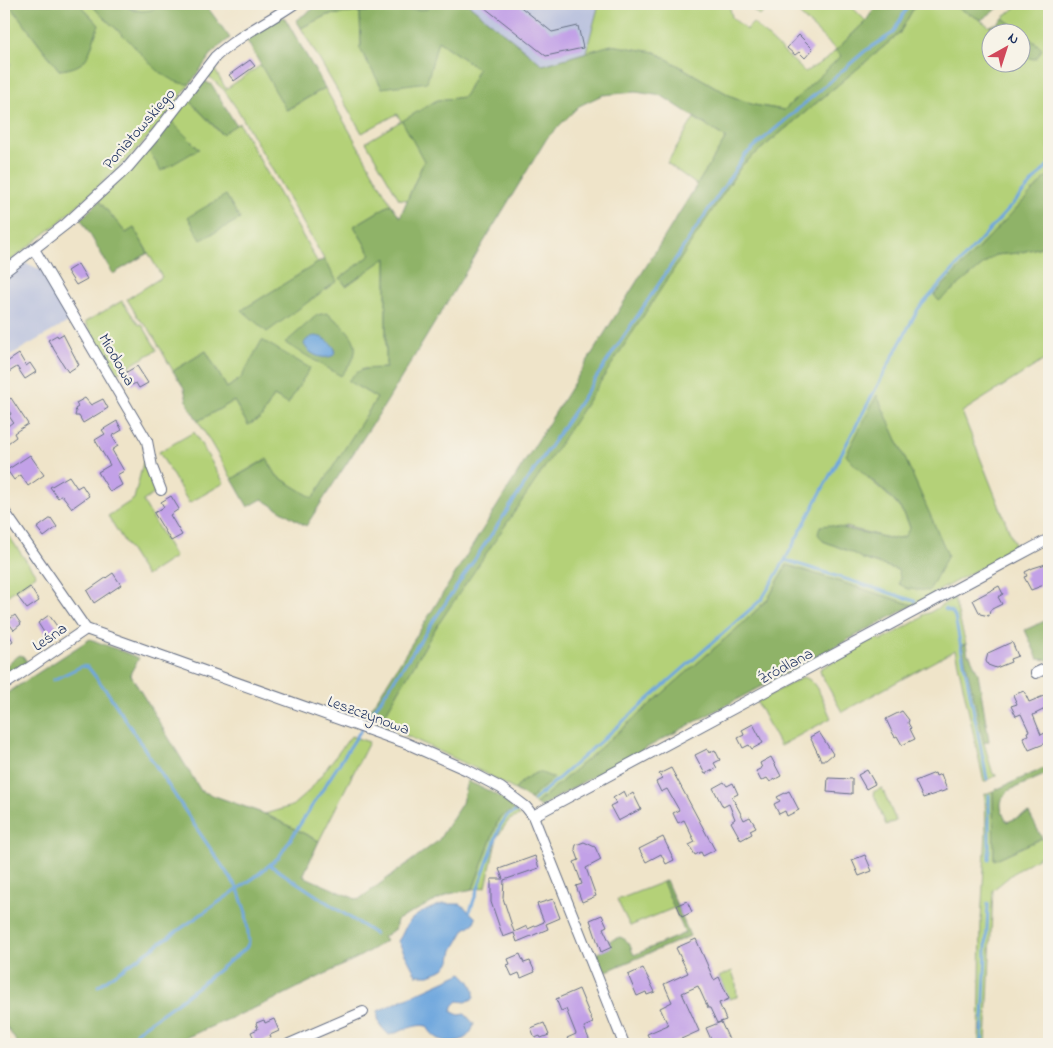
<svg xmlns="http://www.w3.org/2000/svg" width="1053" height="1048" viewBox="0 0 1053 1048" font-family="'Indie Flower',sans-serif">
<rect width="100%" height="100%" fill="#f7f3e8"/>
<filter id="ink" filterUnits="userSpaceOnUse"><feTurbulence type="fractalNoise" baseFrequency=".02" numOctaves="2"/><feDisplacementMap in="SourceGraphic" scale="10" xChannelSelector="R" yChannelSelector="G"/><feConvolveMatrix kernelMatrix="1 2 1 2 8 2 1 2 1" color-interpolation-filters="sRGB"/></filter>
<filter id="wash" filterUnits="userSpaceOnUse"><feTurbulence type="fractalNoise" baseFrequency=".0096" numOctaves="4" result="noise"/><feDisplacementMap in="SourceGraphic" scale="20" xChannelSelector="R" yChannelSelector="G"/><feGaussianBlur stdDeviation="1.12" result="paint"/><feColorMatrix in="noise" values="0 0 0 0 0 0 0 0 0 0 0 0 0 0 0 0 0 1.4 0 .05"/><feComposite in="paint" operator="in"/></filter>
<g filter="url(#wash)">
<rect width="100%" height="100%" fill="#efe4c9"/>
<path fill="#bbc3de" d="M468,4H599L586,52L543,65Z
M26,263L41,270L70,321L7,357L4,354V278Z"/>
<path fill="#b4d178" stroke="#68806b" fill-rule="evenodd" d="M4,4H9L59,70C92,67 88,50 99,25L79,4H91C101,17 113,25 125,37C145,56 160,79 190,84L159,125L128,159L57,224L4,266V69L11,64L4,54Z
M123,4H161C148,16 137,11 123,4Z
M360,4H434L427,9L360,12L361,47H359L438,41L478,69L464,97L437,100L424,161L407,200L399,199L366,142L401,121L397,114L362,133L301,28L327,15L360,12Z
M599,4H726L730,8L732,17L746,30L753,23L805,72L827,59L836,50L789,4H849L866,21L836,50L842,56L784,110L754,105L731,96L655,52H586Z
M746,4H771L760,16Z
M916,4C926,4 938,2 949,4C962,6 986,24 997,32H990V62H1020L1021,51L1029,58L1038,45L1003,18L1020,4H1049V174L934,295L939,300L995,255L1018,253L1049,245V357L962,412L1016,548L913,605L787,565L768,599L741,625L536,804L530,799L553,778L520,783L515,790L485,773L380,723L435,629L742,165L899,34ZM877,396L948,556L900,577L898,570L863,559L851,552L823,541L846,527L892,539L904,537L910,528C904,507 884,492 868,478Z
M212,65L226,89L261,65L287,110L325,88L391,204L354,226L371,255L341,278L346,286L386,257V368L363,369L348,381L377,398L313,499L277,476L266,459L232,479L198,421L234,401L248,425L261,418L274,396L289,404L241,378L227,388L206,351L173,371L150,330L139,319L127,299L162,277L134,228L126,233L99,201L148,149H198L171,121L187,98L221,134L239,123L318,263L242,310L336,280L239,112L224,90L206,74Z
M694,118L726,138L697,185L667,163Z
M122,301L139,325L141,324L143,326L157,350L115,374L85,322Z
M194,432L224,483L189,503L159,452Z
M144,459L145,467L157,492L143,501L175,557L146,576L108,516L134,499Z
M4,529L36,575L4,598Z
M954,598L966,644L962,646L984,743L993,774L997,775L984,782L955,650L842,712L821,674L820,669L876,637L881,641L923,617L922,615L929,613Z
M803,677C817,679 825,706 831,718L780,746L757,702Z
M351,736L369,742L319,841L265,814L292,806L310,790Z
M882,788L896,821L886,825L873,792Z
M993,791L994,860L1042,838L1049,848V851L1016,871L993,890L986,1044H979L981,921L986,832L985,794Z
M514,809L519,816L509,820L497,837L486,887L473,889L499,818Z
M663,882L674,908L630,926L617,900Z
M732,971L736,983L737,997L729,999L719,977Z"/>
<path fill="#8fb368" stroke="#557163" d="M9,4H79L99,25C88,51 93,67 59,70Z
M91,4H123L133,10L142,11L151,10L161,4H205L230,38L213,52L190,84C163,85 142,53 125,37C113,25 101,17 91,4Z
M321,4H360V12L427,9L434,4H468L543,65L611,45L655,52L731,96L754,105L784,110L841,56L836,50L866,21L877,4H916L899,34L742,165L541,473L435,629L380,723L366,717L726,138L662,96L636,92L602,95L579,106L547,138L386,403L306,526L262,499L248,507L232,479L267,459L277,476L313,498L377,398L348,381C360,366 368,369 386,368V258L346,286L340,278L371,255L354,226L391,204L400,217L424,161L402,121L437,100L464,97L478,69L438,41L427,82L382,88L359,47L361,46L360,12L327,15L301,28L296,20Z
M950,4H1004L981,20Z
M279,17L285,18L325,88L286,110L245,37Z
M1003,18L1038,45L1042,49L1037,58L1034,59L1029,58L1021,51L1020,32H997L990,26L998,23Z
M201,79L212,85L236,125L222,134L187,98Z
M171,121L199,149L161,171L148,149Z
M1049,174V245L1018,253L995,255L939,301L934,295Z
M226,195L240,219L201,240L188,217Z
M99,201L126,233L134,228L148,253L113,274L81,219Z
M324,259L337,281L267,332L242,310Z
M327,313C340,323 361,338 354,356C352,363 345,370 341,376L285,343L317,315Z
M262,340L310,368L288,404L274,396L261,418L248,425L234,401L198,421L188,405L184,388L173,371L206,351L227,388L241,378Z
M877,395L948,555L929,591L908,589L899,584L900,577L898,570L863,559L851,552L823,541L818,534L820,526L829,525L892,539L904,537L910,528C901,496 865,480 846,455Z
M787,565L913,605L581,783L541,807L536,804L741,625L768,599Z
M1049,619V660L1038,659L1025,630Z
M90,639L139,658L130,674L201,791L265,814L319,841L303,876L358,900L438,841L462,803L467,781C482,788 503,795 514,809L499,818L473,889L449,894L397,920L395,929L383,937L386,941L359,957L273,1000L171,1044H18L4,1023V695Z
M966,644L968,655H970L978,673L989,741L984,743L962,645Z
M20,655L23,656L27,662L4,677V668L12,660Z
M1049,766V773L1010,790C997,800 1000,810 1007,822L1029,813L1042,838L994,860L993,791Z
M539,772L554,778L530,799L515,790C521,781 529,775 539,772Z
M666,880L690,936L602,973L594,955L611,947L609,941L620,937C632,942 629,946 634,955L685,933L663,882Z"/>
<path fill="#6fa7de" stroke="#456b9e" d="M315,336C324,337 331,342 335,349L334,355C324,361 309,355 304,344C306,339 310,337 315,336Z
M443,904H461L476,918L474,923L465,929L453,950L451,960L444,969L429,975H416L398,941C402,936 405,927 408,923C416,913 431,908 443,904Z
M462,973C470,981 475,986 474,998L466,1002L458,1001L453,1006L452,1012L459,1015L465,1014L474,1024C469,1048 436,1047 427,1026C415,1023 401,1032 389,1035C381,1027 377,1023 378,1011Z"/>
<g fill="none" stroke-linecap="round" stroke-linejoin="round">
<path stroke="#6fa7de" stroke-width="3" d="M785,560L915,601
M945,609L952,612L955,617L987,779
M53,680L82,666L88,667L108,693L197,829L238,889L246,913L249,942L246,948L182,999L136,1032
M534,800L762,599L785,560L918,309L1049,164
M989,859V795
M270,865L375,934
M470,911L500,826L507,816L517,811
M98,986L255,877L279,857L372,713L745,155L865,51L893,33L909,4
M982,1044L988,904"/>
</g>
<g id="blocks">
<path fill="#c2a1e7" d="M480,4H517L552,32L578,26L583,48L546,56Z
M799,35L813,49L805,58L799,52L795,55L787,48Z
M250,60L255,66L234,81L229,75Z
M78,264L87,279L76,285L67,271Z
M63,334L79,365L68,372L48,340L57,335L58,337Z
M19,354L26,366L30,363L36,372L25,379L17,367L4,375V364Z
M137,366L148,383L139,388L136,383L132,385L125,373Z
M11,398L28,424L14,433L16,437L4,446V429L13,422L9,416L11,414L4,403Z
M85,398L91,405L103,399L108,408L83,423L79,416H75L76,412L75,409L78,407L76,403Z
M117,421L122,430L112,436L118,446L112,450L124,471L117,475L122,485L110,492L98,472L110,465L95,440L105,434L102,430Z
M30,455L44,475L28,486L21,475L14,480L7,470Z
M69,476L77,488L82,485L89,496L72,508L62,495L58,498L50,487Z
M171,496L179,509L170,515L182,535L171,541L154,513L164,507L161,502Z
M51,518L57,527L44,537L37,528Z
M1049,563V583L1031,590L1024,577L1027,576L1025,572L1033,568Z
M113,573L121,585L94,603L87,591Z
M999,586L1003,594L998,597L1002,604L990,610L989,616L980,614L973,600Z
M30,587L39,601L27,609L17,596Z
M15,615L21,624L14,630L7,621Z
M49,615L59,629L47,637L38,623Z
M4,626L13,641L4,647Z
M1012,642L1018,656L1010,659L1011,662L996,668L988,665L986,661L988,653Z
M1024,691L1029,702L1046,695L1049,703V707L1033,715L1041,735L1045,733L1049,742L1029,750L1023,737L1028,735L1027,732L1029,731L1021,714L1016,716L1011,706L1017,704L1013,695Z
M902,711L909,720L908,723L911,728L910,729L915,739L902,745L897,736L895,737L892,732L886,719Z
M753,724L763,743L752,749L749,745L743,748L738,738L744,735L742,730Z
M819,732L833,754L826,760H821L810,737Z
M707,749L709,753L715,750L720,760L714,763L717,768L705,774L695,755Z
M771,757L781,776L770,782L767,778L761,781L756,771L762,768L760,763Z
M671,768L715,850L703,856L701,852L695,855L689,845L695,842L684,820L678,823L673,813L679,810L667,789L661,792L656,782L662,779L659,774Z
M867,770L875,784L866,789L858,775Z
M935,773L936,776L941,774L947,790L923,798L915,781Z
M828,778L852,779V794L827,792Z
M724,782L727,786L733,783L738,794L732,797L741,814L744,820L750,817L756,827L750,830L752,834L741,840L731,822L735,819L729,804L723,807L713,788Z
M624,791L627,797L633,793L641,809L618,821L610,806L616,803L613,798Z
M789,791L799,810L787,816L785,811L779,814L774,804L780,801L777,797Z
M663,837L674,860L666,864L661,854L646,862L639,849Z
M584,842L595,847L601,860L586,868L596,896L582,902L576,886L582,884L574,862L579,860L575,849L576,845Z
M865,855L872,871L859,876L852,860Z
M535,856L539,868L504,880L503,898L514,932L527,926L528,929L544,922L537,904L553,899L560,918L546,924L548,929L517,942L514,933L503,937L491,902V879H503L499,869Z
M687,901L692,912L682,917L677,905Z
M602,915L607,926L603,928L612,947L601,952L590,920Z
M696,939L714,980L719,977L729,999L719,1003L726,1020L717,1023L710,1008H708L698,986L682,993L699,1031L670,1044H652L647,1034L668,1025L660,1008L672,1002L664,984L688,973L676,948Z
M520,954L524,963L530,961L535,972L521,978L519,973L512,976L507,965L510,964L508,959Z
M643,968L655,992L647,995L646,992L637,996L628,975Z
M579,989L593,1023L584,1027L591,1044H570L567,1038L576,1034L566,1009L561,1011L556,999Z
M274,1019L279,1031L270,1035L271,1038L256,1043L251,1032L258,1029L256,1023L264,1020L265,1023Z
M721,1022L731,1044H713L706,1028Z
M544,1023L549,1035L541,1038L540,1036L535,1038L531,1028Z"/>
</g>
</g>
<g filter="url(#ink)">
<use href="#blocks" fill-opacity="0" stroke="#656e83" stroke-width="1"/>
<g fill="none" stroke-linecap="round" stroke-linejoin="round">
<defs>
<path id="minor" d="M34,249L147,441L152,467L161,490
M4,272L66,224L128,167L156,134L215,57C239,35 268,22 294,4
M4,511L86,629L406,743L467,770L501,788L526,807L533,816L624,1044
M1036,673L1049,667
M4,685L86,629
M533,816L1049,539
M289,1044L363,1012"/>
</defs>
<use href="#minor" stroke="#656e83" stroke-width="12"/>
<use href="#minor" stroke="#fff" stroke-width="10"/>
</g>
</g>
<g text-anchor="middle" stroke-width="4.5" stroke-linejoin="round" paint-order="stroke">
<g font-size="16" fill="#1b2f5e" stroke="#f7f3e8">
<text transform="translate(138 128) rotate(-49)" y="6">Poniatowskiego</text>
<text transform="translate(118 359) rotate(60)" y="6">Miodowa</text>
<text transform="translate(49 636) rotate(-34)" y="6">Leśna</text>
<text transform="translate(785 665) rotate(-28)" y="6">Źródlana</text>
<text transform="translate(369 714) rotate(20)" y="6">Leszczynowa</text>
</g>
</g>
<rect width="1053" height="1048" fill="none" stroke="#f7f3e8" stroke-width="20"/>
<g transform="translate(1006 48) rotate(39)"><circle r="24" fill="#f7f3e8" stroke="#9fa5b1"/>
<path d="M0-4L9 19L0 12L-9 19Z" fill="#d1495b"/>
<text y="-8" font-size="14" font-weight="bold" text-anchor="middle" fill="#1b2f5e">N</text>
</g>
</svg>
